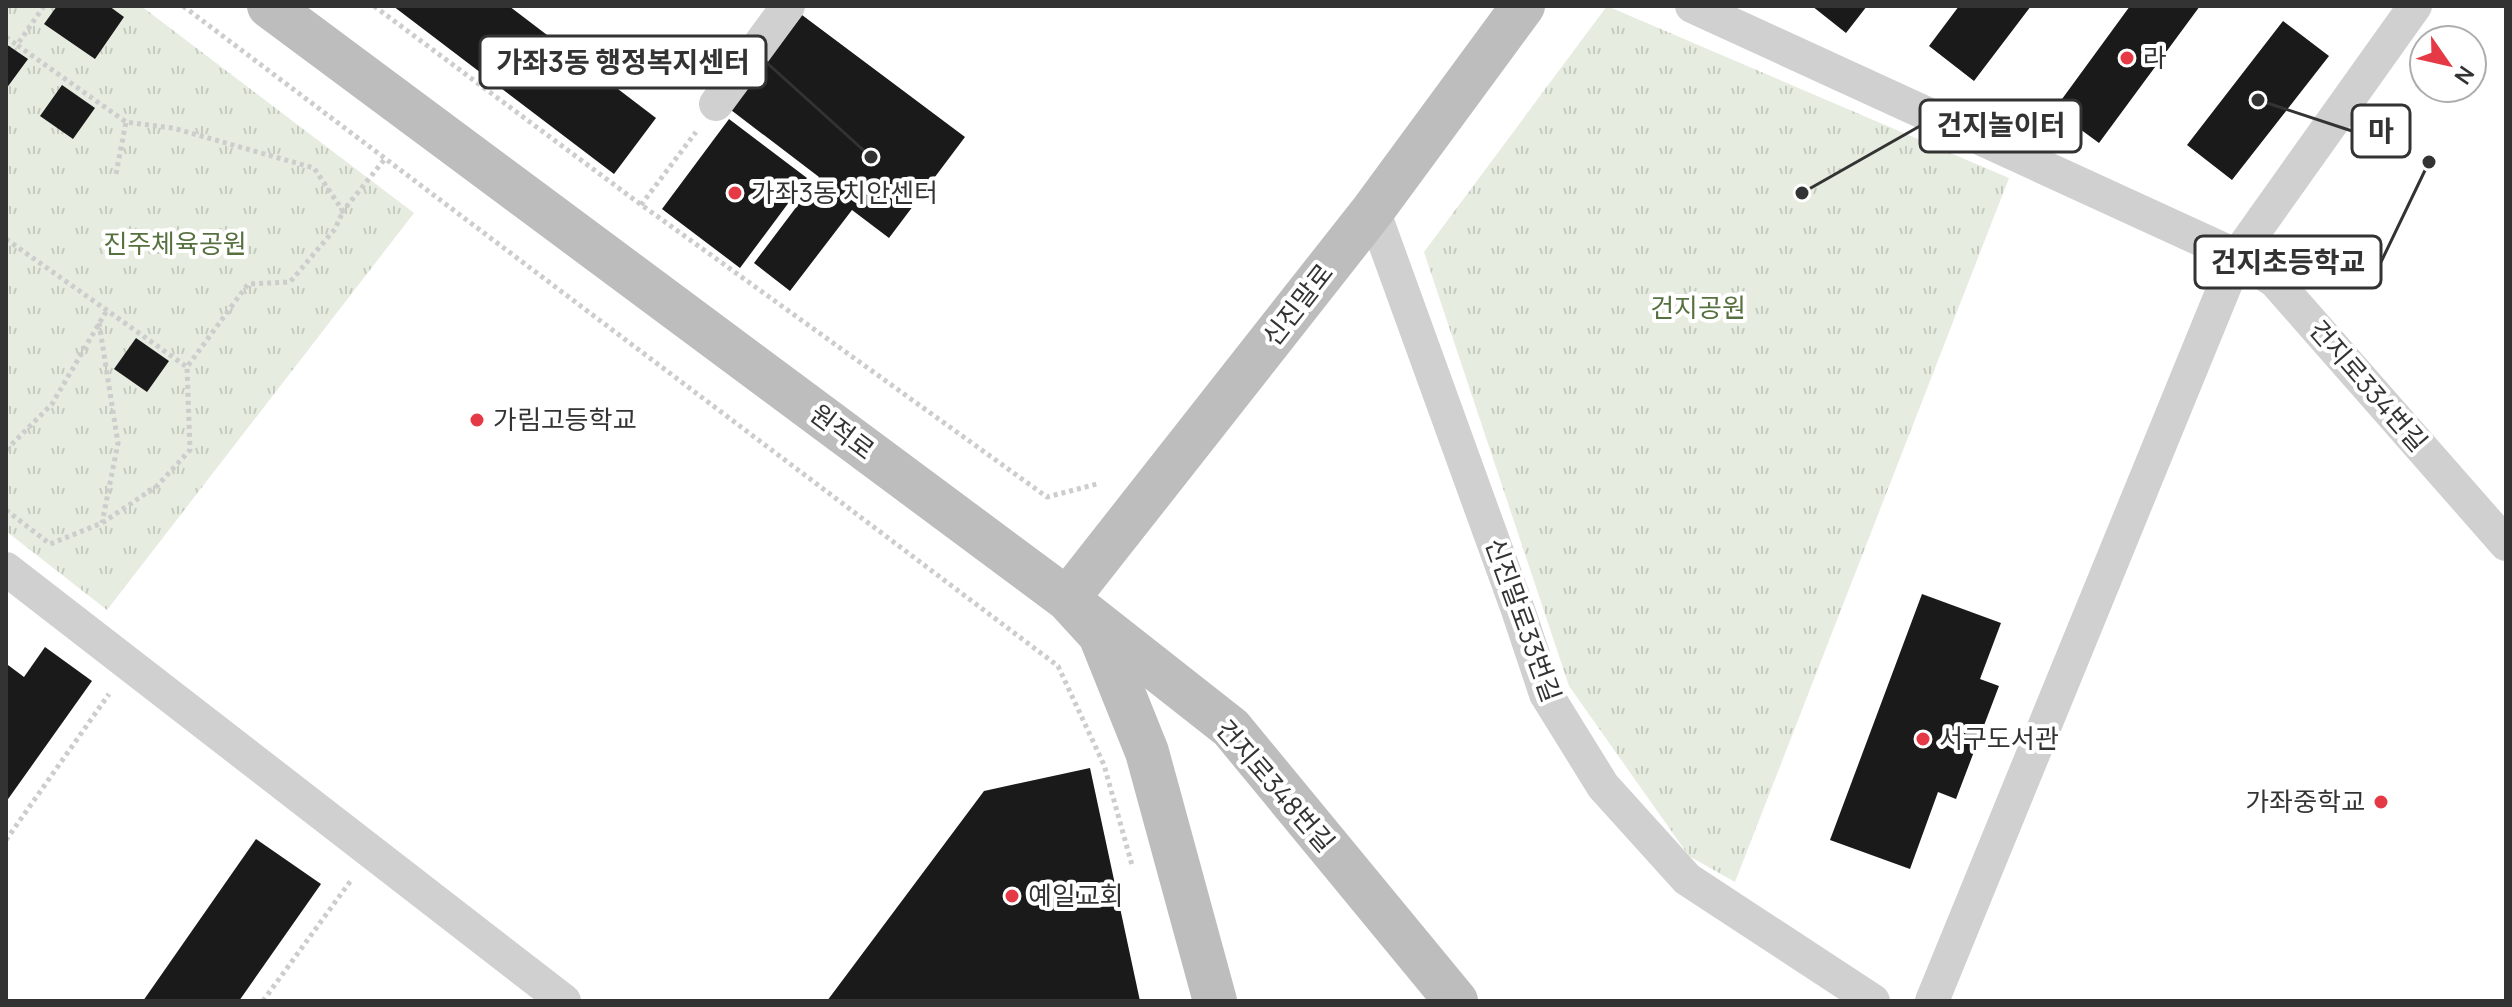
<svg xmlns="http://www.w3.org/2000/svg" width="2512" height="1007" viewBox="0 0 2512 1007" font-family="Manrope,'Noto Sans KR',sans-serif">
<defs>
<pattern id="park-tufts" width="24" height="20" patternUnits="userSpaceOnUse" patternTransform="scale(2)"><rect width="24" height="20" fill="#e6ecdf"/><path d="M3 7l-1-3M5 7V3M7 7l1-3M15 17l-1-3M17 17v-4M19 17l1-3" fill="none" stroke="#c6cbc0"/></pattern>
</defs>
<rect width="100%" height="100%" fill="#fff"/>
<path fill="url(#park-tufts)" d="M6,6H141L414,213L107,610L6,531Z
M1607,6L2009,178L1735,882L1689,856L1569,686L1424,252Z"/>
<path fill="#1a1a1a" d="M57,6H109L124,17L95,59L44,24Z
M393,6H509L656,118L614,174Z
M1812,6H1867L1846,33Z
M1959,6H2031L1974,81L1929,46Z
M2130,6H2200L2099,143L2054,110Z
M802,15L965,137L889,238L852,210L790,291L754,263L819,177L731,110Z
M2283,21L2329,56L2232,180L2187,145Z
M6,44L28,59L6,89Z
M62,85L95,108L73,139L40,116Z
M729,119L807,178L740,268L662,209Z
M136,338L169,361L147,392L114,369Z
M1922,594L2001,623L1980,679L1999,686L1956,799L1938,792L1910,869L1830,840Z
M45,647L92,681L6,802V668L8,665L24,677Z
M1090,768L1140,1001H827L984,791Z
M256,839L321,884L239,1001H143Z"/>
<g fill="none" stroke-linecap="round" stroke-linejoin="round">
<path stroke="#cdcdcd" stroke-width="5" stroke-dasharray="4 4" stroke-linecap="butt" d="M44,6L17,45L126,122L173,128L314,168L343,211L384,160
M183,6L1058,666L1104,765L1132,865
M374,6L636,201L1047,497L1097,484
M6,37L17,45
M116,174L126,122
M641,205L696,132
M6,239L187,367
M99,323L118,443L102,523
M6,450L52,404L107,310
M6,510L50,544L102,523L157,486L190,450L187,367L248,284L290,282L335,229L343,211
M6,840L109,694
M263,1001L352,879"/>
<path stroke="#d0d0d0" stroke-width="34" d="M1692,6L2237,256L2275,281L2506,544
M716,104L788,6
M1373,210L1518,610L1546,694L1603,786L1687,879L1873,1001
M6,569L564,1001
M1932,1001L2237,256L2415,6"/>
<path stroke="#bdbdbd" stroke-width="44" d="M269,6L1067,599L1100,635L1147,752L1215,1001
M1456,1001L1231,728L1067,599L1373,210L1523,6"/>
</g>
<g fill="#e63946" stroke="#fff" stroke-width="3">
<circle cx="2127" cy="58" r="8"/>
<circle cx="735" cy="193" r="8"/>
<circle cx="477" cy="420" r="8"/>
<circle cx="1923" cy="739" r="8"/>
<circle cx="2381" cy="802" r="8"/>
<circle cx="1012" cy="896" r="8"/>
</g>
<g text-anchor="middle" stroke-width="8" stroke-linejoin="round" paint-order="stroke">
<g font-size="26" fill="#333" stroke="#fff" text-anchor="start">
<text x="2143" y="67">라</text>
<text x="751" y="202">가좌3동 치안센터</text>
<text x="493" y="429">가림고등학교</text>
<text x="1939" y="748">서구도서관</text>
<text x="2365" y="811" text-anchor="end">가좌중학교</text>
<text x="1028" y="905">예일교회</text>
</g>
<g font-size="26" fill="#56703f" stroke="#fff">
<text x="175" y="253">진주체육공원</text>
<text x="1698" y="317">건지공원</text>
</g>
<g font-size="26" fill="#333" stroke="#fff">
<text transform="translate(1298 305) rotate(-52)" y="9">신진말로</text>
<text transform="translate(2368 386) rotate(49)" y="9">건지로334번길</text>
<text transform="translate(842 432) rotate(37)" y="9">원적로</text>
<text transform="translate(1523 620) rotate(70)" y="9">신진말로33번길</text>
<text transform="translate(1275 786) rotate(49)" y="9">건지로348번길</text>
</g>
</g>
<path fill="none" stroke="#333" stroke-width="3" d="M871 157L766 62M1802 193L1920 126M2258 100L2352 131M2429 162L2381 262"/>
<g fill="#333" stroke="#fff" stroke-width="3">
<circle cx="871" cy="157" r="8"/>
<circle cx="1802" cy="193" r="8"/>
<circle cx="2258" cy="100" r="8"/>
<circle cx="2429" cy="162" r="8"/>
</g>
<g fill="#fff" stroke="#333" stroke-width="3">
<rect x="480" y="36" width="286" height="52" rx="8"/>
<rect x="1920" y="100" width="161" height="52" rx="8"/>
<rect x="2352" y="105" width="58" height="52" rx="8"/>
<rect x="2195" y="236" width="186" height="52" rx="8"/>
</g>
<g font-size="28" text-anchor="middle" font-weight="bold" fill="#333">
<text x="623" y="72">가좌3동 행정복지센터</text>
<text x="2001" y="135">건지놀이터</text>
<text x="2381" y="141">마</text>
<text x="2288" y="272">건지초등학교</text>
</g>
<rect width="2512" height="1007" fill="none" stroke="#333333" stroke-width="16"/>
<g transform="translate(2448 64) rotate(124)"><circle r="38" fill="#ffffff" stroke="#adadad" stroke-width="2"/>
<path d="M0-6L14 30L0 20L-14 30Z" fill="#e63946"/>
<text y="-12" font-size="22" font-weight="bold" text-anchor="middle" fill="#333333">N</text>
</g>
</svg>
